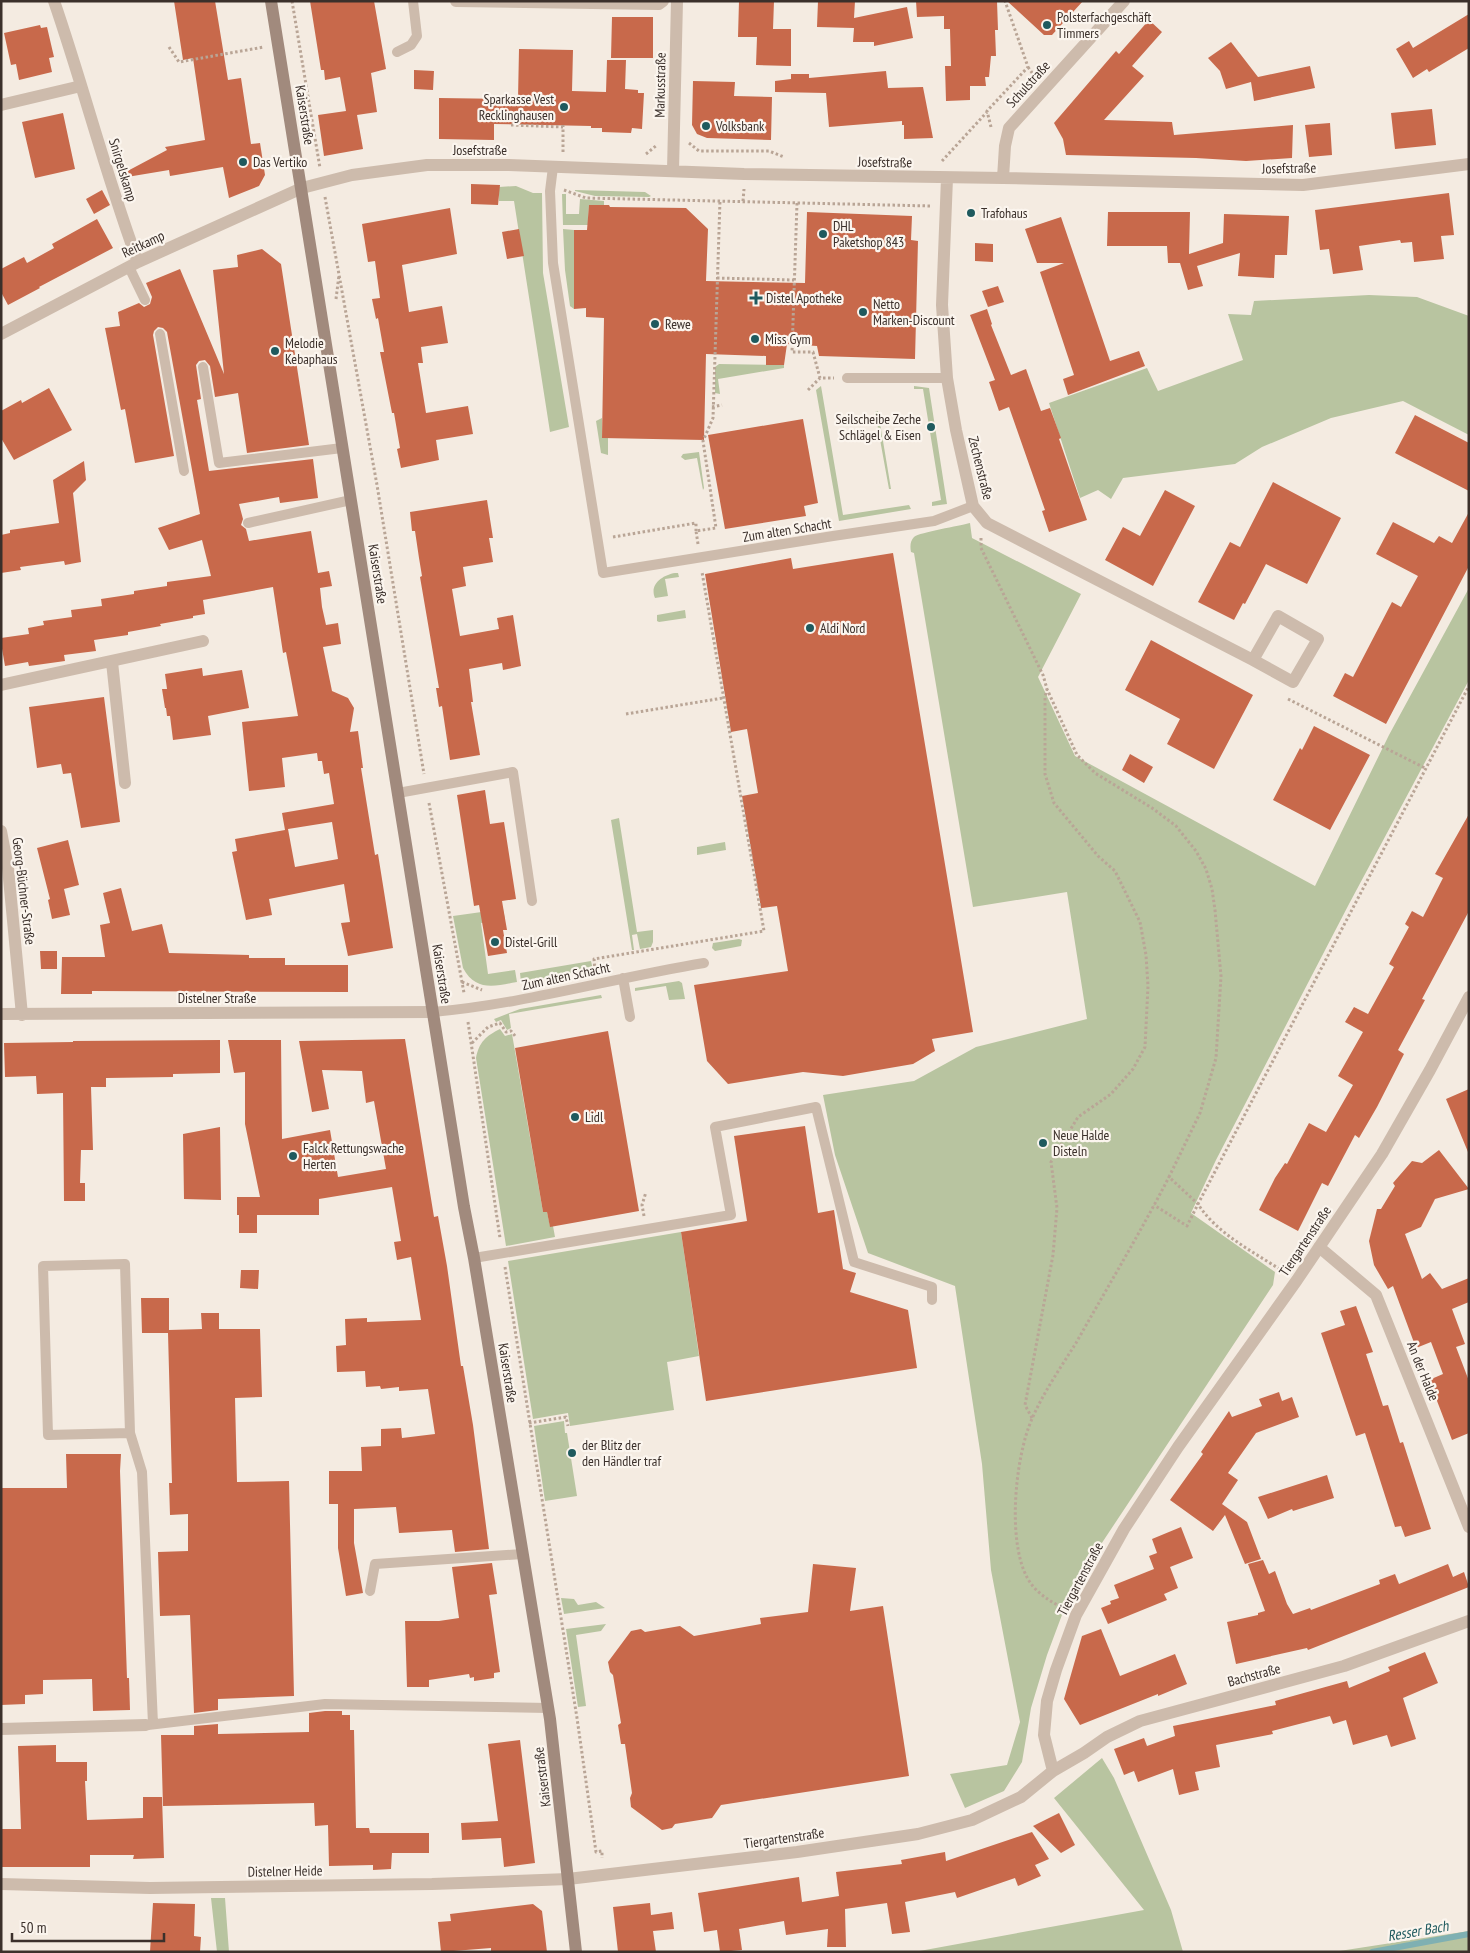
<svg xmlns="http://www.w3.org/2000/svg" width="1470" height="1953" viewBox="0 0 1470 1953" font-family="'PT Sans Narrow',sans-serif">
<rect width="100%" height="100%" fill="#f4ebe1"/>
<path fill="#b8c4a0" d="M516,186L533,193H542L543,273L569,427L550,432L514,201H499V187Z
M575,191V190L645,192L651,196L649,197L595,196Z
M562,194H566V214H579L580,199L604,201V205H589L588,225H563Z
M563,229L574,230V309L570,306L565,270Z
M1369,295L1417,297L1469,316V435L1403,401L1331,418L1262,447L1235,464L1123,478L1111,499L1098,490L1080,498L1049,403L1147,368L1158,391L1243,360L1228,314L1251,315L1254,301Z
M719,364L784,365V368L718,379L720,394L715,393V367Z
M821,386L843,515L909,505L911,509L839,521L816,390Z
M914,386L929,388L947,504L932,506V502L941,500L923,389H914Z
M878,411L891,489H889L875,412Z
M602,418V437L608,438V455L601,453L596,421Z
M699,452L704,488L703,490L697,458L685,460L681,457L683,454Z
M970,523L972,538L1081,594L1038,677L1075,756L1315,886L1389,735L1469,588V680L1349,904L1216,1160L1191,1213L1275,1272L1273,1285L1072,1588L1047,1655L1031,1708L1022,1762L1004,1791L965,1808L950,1774L1007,1765L1020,1722L991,1570L982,1464L955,1286L868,1253L835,1155L823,1095L914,1081L976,1047L1087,1019L1067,892L973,907L914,553L911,552C910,547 910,541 914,537C920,532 960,526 970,523Z
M675,573H678L679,577L665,579L668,596L655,598C649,584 663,575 675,573Z
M685,610L686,618L659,622L657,621V615Z
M619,818L637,932L653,930V942L651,947L640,949L637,934L632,935L634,950H632L611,820Z
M725,842L726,850L697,855V847Z
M503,909L505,919L481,923L488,974L515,970L517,982C495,986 476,992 463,968L453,916Z
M739,939L742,940L741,946L715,951L712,948L713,943Z
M591,961L593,970L521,982L520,973Z
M679,981L682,983L685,999L669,1000L666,986L635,991V988Z
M601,995L602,998L509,1014L511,1028L507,1030L501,1020L496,1022L494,1019L520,1009Z
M500,1029L505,1036L512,1034L543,1212H547L550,1226H553L555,1237L506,1246L476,1058C479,1042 486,1036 500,1029Z
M681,1232L699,1356L667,1362L674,1410L570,1426L568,1413L533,1419L508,1261Z
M564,1421L565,1433H567L577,1496L545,1501L534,1426Z
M561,1598L574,1599L578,1605L596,1602L605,1608L564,1614Z
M606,1624L601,1631L576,1635L586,1706L578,1707L566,1629Z
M1102,1758L1114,1778L1171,1910L1183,1952H914L1144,1910L1054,1798Z
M211,1898H225L229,1952H217Z
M1469,1931V1952H1333Z"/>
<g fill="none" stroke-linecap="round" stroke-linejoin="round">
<path stroke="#7fb0b2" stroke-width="6" d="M1372,1952L1469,1934"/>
</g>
<path fill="#c8694b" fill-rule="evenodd" d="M174,1H215L228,80L241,78L251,144L260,143L265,175L259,186L229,198L223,167L170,176L169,170L121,178L120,175L167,150L165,147L205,140L193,58L183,60Z
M310,1H374L386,69L371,73L377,112L357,115L363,149L324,156L318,115L346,111L340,77L325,80L324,70H321Z
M739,1H774L773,29H791V66L756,65L757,37H738Z
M818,1H855L854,18L907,7L913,38L874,46V42H853L854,28L817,27Z
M916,1H997L998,30H995L996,56H991L989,77H985L986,86H970V100L946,101L945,66H951L950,29H944V16L917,17Z
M1007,1H1083L1052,35H1044Z
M1469,14V48L1429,72L1427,69L1413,78L1396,49L1409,41L1413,48Z
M612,17H653V58H611Z
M1149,20L1162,32L1132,66L1144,76L1104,120L1172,122L1174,135L1293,125L1292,158L1246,161L1196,158L1066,155L1063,139L1054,123L1116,51L1119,54Z
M40,25L41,28L47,27L54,57L49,58L52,72L19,80L16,64L11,65L4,33Z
M1231,42L1258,77L1310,66L1315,88L1254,101L1251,82L1226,89L1220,71L1208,58Z
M519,49L573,50L572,91L606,92L607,60H626L625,89L638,90V93H644L642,129L632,128L631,133L602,132V128H591V126L494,124V140L439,139V98L518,99Z
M414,70L434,71L433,90L414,89Z
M886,71L888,88L923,87L933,138L904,139V125H902V121L829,127L826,93L775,92V81L791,79V74H809V78Z
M693,81L735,82L734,96L772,97L771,140L707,138L697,134L692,125Z
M1432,109L1436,145L1395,149L1391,113Z
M63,113L75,169L35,178L22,122Z
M1330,123L1332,155L1309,157L1305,125Z
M471,184L500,185L498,205L471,204Z
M102,190L110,205L94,214L86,199Z
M1449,193L1454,235L1441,236L1444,259L1414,262L1412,242L1401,243L1400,240L1359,246L1363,270L1333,274L1329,249L1320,250L1315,210Z
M589,205H609L610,207L686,208L708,229L706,281L805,283L807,212L912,216L911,240L918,241L915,359L819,356L817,346L787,344L784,365H766V356L706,354L704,440L602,438L604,318L586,317V308L574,309V230H587Z
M450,208L457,254L402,265L409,312L442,306L448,343L421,347L423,363H418L426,413L468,406L473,434L436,440L439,460L401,468L397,449L400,448L394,413H392L380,352H384L378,318L376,319L372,299L380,298L375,261L368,262L362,224Z
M1108,212H1190L1189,254L1223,243L1224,214L1289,216L1287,255H1275L1274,278L1238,276L1240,253L1197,266L1203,286L1188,290L1180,263H1168L1167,246H1107Z
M1061,217L1110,361L1139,351L1145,366L1068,395L1063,379L1074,375L1040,272L1064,263H1037L1025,229Z
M97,219L113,248L39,287L40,288L8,305L1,292V269L24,257L27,263L54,248L52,244Z
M519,229L524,256L507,259L502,232Z
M975,243L993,244V262L975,261Z
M262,249L281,264L309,445L247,453L238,393L215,397L210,366L205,360L199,361L196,365L201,399L197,400L209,471L313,459L318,498L280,503L279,497L239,504L243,519L241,525L246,529L249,541L311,531L318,573L329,571L332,586L320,588L322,607L326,625L338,623L341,644L323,647L332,691L348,698L354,708L350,732L358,731L363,768H361L375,855L378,854L393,948L348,956L341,923L350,922L344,884L269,899L272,915L246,920L232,852L237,851L235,839L285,830L282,813L334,804L329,773L324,774L322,761H318L317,753L282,758L285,787L249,791L242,722L298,716L286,652L283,653L273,587L203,600L205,614L193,616V618L160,624L161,626L128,632V635L94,640L96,651L64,655L65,661L29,666L28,662L5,666L1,643V638L29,634L28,628L44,625L43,621L72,617L71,610L102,606L101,599L134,594V591L167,586V582L211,576L202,540L169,550L158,528L200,514L167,332L163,328L158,327L154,331L153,335L174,456L135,463L125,409L121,410L105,328L120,326L118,312L139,303L144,307L150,304L152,297L146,283L180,269L224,374L213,270L238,267L237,255ZM332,822L338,859L295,867L288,829Z
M998,286L1004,302L988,307L982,291Z
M987,309L992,324L991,325L1011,375L1026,369L1041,411L1050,408L1061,438L1059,439L1087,520L1049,532L1042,511L1045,510L1009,407L999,411L989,382L995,380L970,315Z
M49,388L72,430L14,460L1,438V411L21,400L22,403Z
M1415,415L1469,443V491L1395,453Z
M803,419L818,503L804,506L806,516L725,529L708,435Z
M84,461L86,480L73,493L81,562L65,565L64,561L20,567L21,570L1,573V535L10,533V530L59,523L53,480Z
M1273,482L1341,518L1307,584L1266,564L1245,604L1243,603L1234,620L1198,602L1230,542L1240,547Z
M1165,490L1195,506L1153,586L1105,560L1123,527L1140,536Z
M487,500L493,538H489L493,562L463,567L466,586L452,589L460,636L499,629L497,618L513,615L521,666L503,670L502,663L469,669L473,702H471L480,755L450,760L442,706L439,707L436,688H439L420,577L422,576L419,558L415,531H412L410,512Z
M1469,512V566L1386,724L1333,696L1345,673L1353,677L1392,602L1401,607L1418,576L1376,554L1393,522L1434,543L1439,536L1452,543Z
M893,553L973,1032L932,1039L935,1051L913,1064L843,1076L803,1072L728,1084L707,1061L694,985L788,971L777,906L761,908L742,796L758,793L747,729L731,732L705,574L791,558L793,569Z
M1151,640L1253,695L1214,769L1167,744L1180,719L1125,690Z
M202,668L203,676L242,670L249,708L208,716L211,735L173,740L170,716H167L166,708H165L162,689H167L165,674Z
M104,697L120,822L81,828L71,773L63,774L61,764L37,768L29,707Z
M1314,726L1370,755L1330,830L1273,800L1300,748L1302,750Z
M1130,754L1153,767L1144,783L1122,770Z
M485,790L490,824L504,822L516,899L502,901L507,930H503L507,953L488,956L479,905L474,906L457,795Z
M1469,814V911L1422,999L1425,1000L1398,1050L1404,1054L1377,1107L1359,1138L1355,1135L1328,1186L1322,1183L1298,1231L1259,1210L1275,1178L1285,1163L1287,1164L1309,1123L1326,1132L1353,1085L1338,1076L1363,1032L1345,1022L1354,1007L1368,1014L1394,967L1389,964L1409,927L1405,924L1412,911L1423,917L1443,878L1435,874Z
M68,840L79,885L64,889L70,915L52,919L48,900L50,899L37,848Z
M121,888L132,931L162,924L169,953L249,955V958H285V965H348V992L92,991V994H61L62,957H105L100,925L110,923L103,893Z
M40,951H57V969H41Z
M608,1031L639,1211L550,1227L547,1212H543L515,1048Z
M405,1039L434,1217L438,1216L447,1266L461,1366H463L473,1425L489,1549L455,1552L452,1530L399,1533L396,1507L354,1509V1543L363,1593L346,1596L338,1548V1504H329V1471H362L361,1447L381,1446V1429L401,1428L402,1438L435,1434L428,1389L399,1391V1387L381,1389L380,1386L366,1387L365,1371L337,1372L336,1346L346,1345L345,1319L367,1318V1322L421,1320L411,1257L397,1260L394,1242L401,1241L392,1187L319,1199V1215H257V1233H239V1215H237V1197H260L245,1124V1072L234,1073L228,1040H281L282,1139L330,1130L338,1177L386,1169L374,1101L366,1103L362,1071L322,1070L329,1109L312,1112L299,1041Z
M220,1040V1073L173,1074V1077L106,1078V1087H91L93,1150H81L80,1183H85V1201H64L63,1093L37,1094L36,1076L5,1077L4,1043L73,1042V1041Z
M1469,1089V1152H1468L1446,1099Z
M805,1126L818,1213L834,1210L843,1269L856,1273L850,1292L908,1310L917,1368L706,1401L681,1232L747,1221L734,1136Z
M220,1127L221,1200L184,1199L183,1134Z
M1439,1150L1469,1189L1435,1199L1421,1227L1405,1234L1422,1279L1430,1273L1442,1289L1469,1278V1302L1452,1309L1465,1344L1456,1347L1469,1381V1433L1452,1440L1429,1380L1443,1374L1431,1342L1416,1348L1393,1286L1388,1289L1374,1265L1369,1241L1377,1209H1381L1395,1186L1393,1183L1412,1161L1422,1163Z
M241,1270H259L258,1289L240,1288Z
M141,1298H169V1330L202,1329L201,1313H219V1329H260L262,1397L235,1398L237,1482L289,1481L294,1696L218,1699V1710L194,1713L190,1615L160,1616L158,1552L188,1551V1514L170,1515L169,1483H172L168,1333H142Z
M1356,1306L1373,1352L1366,1354L1383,1406L1388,1405L1400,1443L1403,1442L1431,1529L1405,1537L1401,1526L1395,1527L1365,1433L1356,1436L1321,1333L1345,1325L1340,1311Z
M1279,1392L1282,1401L1292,1397L1299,1417L1256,1433L1228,1473L1238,1480L1222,1504L1247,1522L1261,1559L1245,1564L1225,1515L1213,1531L1170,1500L1203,1454L1201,1452L1229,1411L1232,1417L1262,1406L1259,1399Z
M66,1454H121L120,1471L127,1678H129L130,1710L93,1711L92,1679L43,1680V1694L25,1695V1704L1,1705V1488H67Z
M1327,1475L1334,1498L1293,1511L1292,1509L1268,1519L1258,1497Z
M1181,1527L1193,1558L1170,1567L1178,1588L1164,1594L1167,1600L1108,1624L1101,1608L1111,1604L1110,1601L1119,1598L1114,1585L1154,1569L1149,1556L1157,1553L1152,1539Z
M1263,1560L1269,1574L1275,1571L1287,1604L1293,1614L1310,1608L1311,1610L1364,1590L1380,1584L1379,1580L1395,1574L1399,1584L1448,1564L1453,1577L1464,1572L1469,1587L1308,1650L1307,1648L1236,1664L1227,1622L1258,1615V1613L1265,1611L1248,1564Z
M492,1563L497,1594L489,1595L500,1672L494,1673V1678L474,1681V1677L470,1678L469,1674L429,1680V1687H407L405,1621H439L459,1618L452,1567Z
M813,1564L856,1568L850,1611L883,1606L909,1776L721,1805L712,1818L675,1824L672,1828L662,1830L631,1807L630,1798L632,1793L625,1744H621L618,1725L621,1723L613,1675L610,1672L608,1662L631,1631L641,1629L645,1632L680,1626L694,1636L761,1624L760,1618L808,1612Z
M1101,1629L1120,1676L1175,1654L1187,1684L1158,1696V1694L1080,1725L1064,1699L1082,1636Z
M1425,1652L1438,1683L1403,1698L1416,1739L1391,1747L1387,1735L1353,1745L1346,1720L1333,1724L1330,1716L1272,1731L1273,1734L1216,1745L1220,1767L1195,1772L1199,1790L1179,1795L1173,1769L1138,1782L1134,1771L1124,1775L1114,1749L1144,1738L1147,1746L1175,1736L1173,1726L1276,1705L1275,1701L1347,1681L1349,1688L1390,1671L1388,1667Z
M325,1711H342V1715H350V1730H354L356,1828H369L370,1833H429V1853H392L391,1869L373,1870V1865L329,1866L328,1825L315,1826L314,1803L163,1806L161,1735H194V1726L218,1724V1734L309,1732V1713Z
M520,1740L535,1863L504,1867L501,1838L462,1840L461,1823L498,1821L488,1744Z
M56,1745V1762H87V1781H85L87,1820L143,1818V1797H162L164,1858L133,1859L134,1855H90V1867H1V1829H21L18,1746Z
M1059,1813L1075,1845L1061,1853L1033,1826Z
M1032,1832L1049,1859L1035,1865L1041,1876L1018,1886L1015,1878L957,1898L955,1892L905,1902L910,1932L892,1934L887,1903L845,1909L846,1947H827L828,1929L786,1935L784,1921L739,1929L742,1950L720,1952L717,1930L704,1932L698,1893L799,1877L802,1902L839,1896L836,1872L902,1864L901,1860L945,1852L946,1861Z
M153,1903L195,1904L194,1936L201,1937L200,1952H150Z
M650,1903L651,1915L672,1912L674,1929L653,1931L656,1952H618L613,1907Z
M533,1904L542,1911L547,1952H491V1948L441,1952L438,1922L451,1921L450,1914Z"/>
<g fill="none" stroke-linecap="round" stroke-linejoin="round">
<path stroke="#b9a596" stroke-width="3" stroke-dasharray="2.5 2.5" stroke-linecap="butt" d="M292,1L320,168
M169,47L179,62L264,47
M1028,67L1035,77
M511,125L563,127
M991,127L987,111L1028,67L1005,1
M689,143L699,151H769L784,157
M563,152V125
M646,154L657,145
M942,161L987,112
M564,190L586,198L931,206
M325,197L377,485L424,774
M743,201L744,189
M797,203L792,352H813L820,378
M717,278L794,280
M336,299L339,275
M808,390L820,378H834
M712,407L722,405
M613,537L696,523V531
M981,538V548L1043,675L1047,689L1077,755L1095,773L1152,808L1176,826L1196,851L1206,869L1212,889L1215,910L1221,976L1216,1058L1200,1113L1169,1177L1198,1204L1187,1226L1154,1205
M698,544L696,531L716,528L703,441L713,418L720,200
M1288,699L1425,768
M626,714L723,698
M429,803L464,993
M595,971L594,959L764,931L702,572
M462,982L482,990
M468,1022L500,1238
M472,1043L488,1027L500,1023L506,1032L511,1031L516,1037
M644,1216L642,1205L646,1192
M505,1267L577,1718L596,1852L602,1851V1858
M1284,1272C1254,1252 1217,1234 1198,1204L1469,686
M1032,1418L1025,1405L1053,1255L1057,1208L1051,1162L1078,1117L1111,1094L1133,1069L1145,1047L1148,986L1146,955L1140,922L1115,871L1098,856L1054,803L1045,774V697L1047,689
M529,1423L566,1417L568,1426
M1061,1607C1050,1601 1040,1595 1032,1585C1005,1551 1015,1456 1032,1419C1043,1393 1061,1367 1076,1343C1107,1288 1140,1233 1169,1177"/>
<path stroke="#cdbbac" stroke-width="10" d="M397,52L411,45L417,36L413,1
M553,167L550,191L553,263L603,573L833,536L934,521L973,506
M129,267L145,300
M160,334L184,471
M203,367L219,463L342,448
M847,378H947
M248,523L351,500
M398,793L513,772L532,901
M623,978L630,1017
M433,1012C524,1004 613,978 704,963
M474,1258L731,1215L715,1127L816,1107L854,1262L932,1287V1300
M130,1433L48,1435L43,1266L125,1264L130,1433L142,1472L153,1724
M370,1591L375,1564L522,1554
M148,1725L325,1704L548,1708"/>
<path stroke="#cdbbac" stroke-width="12" d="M54,1C84,88 106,176 138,262
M456,1L659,4L663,1
M1,105L81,86
M673,170L677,1
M947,178L942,305L947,378L956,430L973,506L987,523L1253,660L1293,682L1318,639L1278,616L1253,660
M1003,178L1005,146L1009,128L1124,1
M1,334L138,262L302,188L352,175L427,165H509L744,174L1003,178L1303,185L1469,164
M112,662L125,783
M1,685L203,641
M1,831L8,868L22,1015
M1,1014L433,1012
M1319,1247L1376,1295L1469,1527
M1,1729L146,1725
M1053,1771L1084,1753L1107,1737L1140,1721L1344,1666L1469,1621
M1,1884L150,1888L432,1884L568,1879L797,1852L918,1834L972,1820L1021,1797L1053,1771L1044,1735L1047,1701L1056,1670L1076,1615L1124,1529L1178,1447L1297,1280L1382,1154L1430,1070L1469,997"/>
<path stroke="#a18a7d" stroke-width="12" d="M271,1L464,1207L474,1258L550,1719L576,1952"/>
</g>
<g fill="#1f5a5e" stroke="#fbf5ee" stroke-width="2">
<circle cx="1047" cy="25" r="5"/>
<circle cx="564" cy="107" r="5"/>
<circle cx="706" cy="126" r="5"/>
<circle cx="243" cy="162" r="5"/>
<circle cx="971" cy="213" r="5"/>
<circle cx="823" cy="234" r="5"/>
<path d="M753.5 290.5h5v5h5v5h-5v5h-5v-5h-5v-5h5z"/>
<circle cx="863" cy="312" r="5"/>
<circle cx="655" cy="324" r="5"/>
<circle cx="755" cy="339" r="5"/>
<circle cx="275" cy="351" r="5"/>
<circle cx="931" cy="427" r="5"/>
<circle cx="810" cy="628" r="5"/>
<circle cx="495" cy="942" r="5"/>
<circle cx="575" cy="1117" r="5"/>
<circle cx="1043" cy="1143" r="5"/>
<circle cx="293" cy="1156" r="5"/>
<circle cx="572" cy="1453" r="5"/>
</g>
<g text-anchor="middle" stroke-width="4.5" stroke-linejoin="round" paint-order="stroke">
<g font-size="14" fill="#3b302b" stroke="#fbf5ee" text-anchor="start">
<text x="1057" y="22">Polsterfachgeschäft<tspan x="1057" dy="16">Timmers</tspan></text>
<text x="554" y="104" text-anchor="end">Sparkasse Vest<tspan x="554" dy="16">Recklinghausen</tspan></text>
<text x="716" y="131">Volksbank</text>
<text x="253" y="167">Das Vertiko</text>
<text x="981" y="218">Trafohaus</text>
<text x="833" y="231">DHL<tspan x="833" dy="16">Paketshop 843</tspan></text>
<text x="766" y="303">Distel Apotheke</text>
<text x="873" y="309">Netto<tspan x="873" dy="16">Marken-Discount</tspan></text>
<text x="665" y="329">Rewe</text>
<text x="765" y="344">Miss Gym</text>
<text x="285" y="348">Melodie<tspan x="285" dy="16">Kebaphaus</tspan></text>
<text x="921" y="424" text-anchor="end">Seilscheibe Zeche<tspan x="921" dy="16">Schlägel &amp; Eisen</tspan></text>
<text x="820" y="633">Aldi Nord</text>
<text x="505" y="947">Distel-Grill</text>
<text x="585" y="1122">Lidl</text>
<text x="1053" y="1140">Neue Halde<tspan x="1053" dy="16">Disteln</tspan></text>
<text x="303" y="1153">Falck Rettungswache<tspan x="303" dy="16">Herten</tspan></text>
<text x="582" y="1450">der Blitz der<tspan x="582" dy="16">den Händler traf</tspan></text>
</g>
<g font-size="14" fill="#3b302b" stroke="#fbf5ee">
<text transform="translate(1028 84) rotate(-48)" y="5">Schulstraße</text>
<text transform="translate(660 85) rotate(-89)" y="5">Markusstraße</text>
<text transform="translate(305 115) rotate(81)" y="5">Kaiserstraße</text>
<text x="480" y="155">Josefstraße</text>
<text transform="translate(885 162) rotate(1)" y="5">Josefstraße</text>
<text transform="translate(1289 168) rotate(-1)" y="5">Josefstraße</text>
<text transform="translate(123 170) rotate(73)" y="5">Snirgelskamp</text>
<text transform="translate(143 244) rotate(-25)" y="5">Reitkamp</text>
<text transform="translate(981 468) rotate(76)" y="5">Zechenstraße</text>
<text transform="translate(787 530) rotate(-9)" y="5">Zum alten Schacht</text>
<text transform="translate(378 574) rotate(81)" y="5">Kaiserstraße</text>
<text transform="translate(24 891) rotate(83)" y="5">Georg-Büchner-Straße</text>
<text transform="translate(442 974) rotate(81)" y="5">Kaiserstraße</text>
<text transform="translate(566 976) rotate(-12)" y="5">Zum alten Schacht</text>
<text x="217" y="1003">Distelner Straße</text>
<text transform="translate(1305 1241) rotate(-56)" y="5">Tiergartenstraße</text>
<text transform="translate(1423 1371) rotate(68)" y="5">An der Halde</text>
<text transform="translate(508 1373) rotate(81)" y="5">Kaiserstraße</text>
<text transform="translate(1080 1579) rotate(-62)" y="5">Tiergartenstraße</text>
<text transform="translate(1254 1675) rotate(-15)" y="5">Bachstraße</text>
<text transform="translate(542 1777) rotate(-97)" y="5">Kaiserstraße</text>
<text transform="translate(784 1838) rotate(-8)" y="5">Tiergartenstraße</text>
<text transform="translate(285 1871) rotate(-1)" y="5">Distelner Heide</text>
</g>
<g font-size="15" font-style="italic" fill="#1f5a5e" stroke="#fbf5ee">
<text transform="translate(1418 1931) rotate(-10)" y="5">Resser Bach</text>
</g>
</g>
<rect width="1470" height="1953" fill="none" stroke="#3b302b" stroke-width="5"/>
<path d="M12 1933v8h152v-8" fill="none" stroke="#3b302b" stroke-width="2.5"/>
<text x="20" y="1933" font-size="15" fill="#3b302b" stroke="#fbf5ee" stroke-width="4" paint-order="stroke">50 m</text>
</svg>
